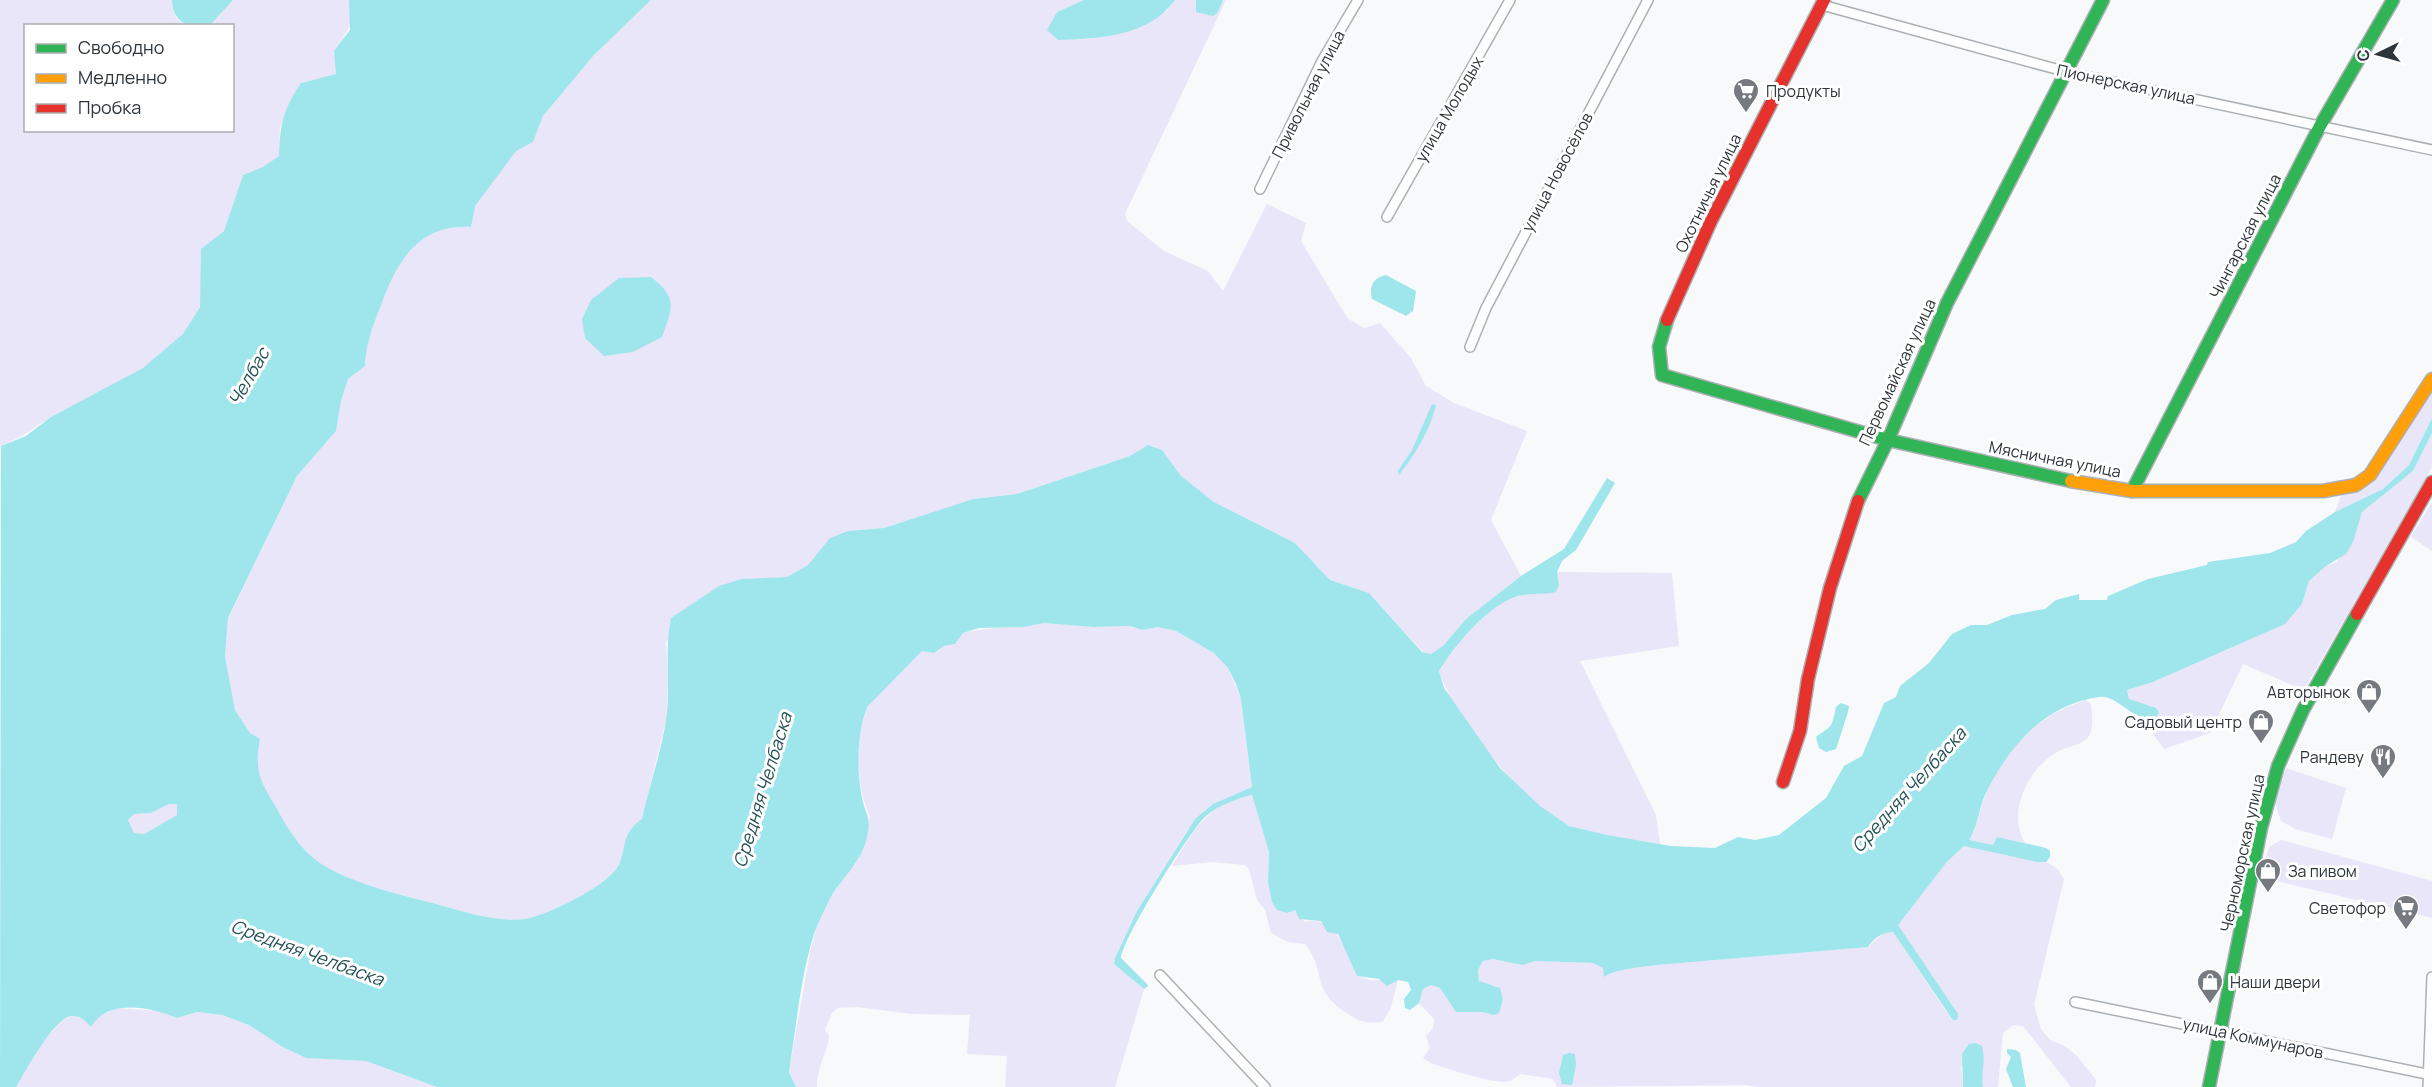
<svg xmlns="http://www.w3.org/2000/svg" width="2432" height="1087" viewBox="0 0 2432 1087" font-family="Manrope,sans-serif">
<rect width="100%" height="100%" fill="#f7f9fb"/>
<path fill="#e9e6fa" d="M0,0H172C172,11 175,21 186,25L26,26V130H232V26L207,25L212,23L233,0H349C358,19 345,36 334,51L337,74L301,83L280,127L279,156L263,167L243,175L224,231L201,250C200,264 203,298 199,309C177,361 99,391 53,416C34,427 23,437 1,446L0,451Z
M651,0H1084L1057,12L1048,30L1059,40L1091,39L1166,12L1175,0H1196V12H1218L1223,0H1226L1125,214L1127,221L1164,251L1208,271L1223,291L1267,204L1306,223L1301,241L1348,319L1365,328L1380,323L1411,358L1426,386L1454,403L1527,431L1491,520L1521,576L1466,619L1443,646L1431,654L1423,652L1369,593L1330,580L1295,543L1214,502L1181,476L1162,450L1149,445L1130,456L1017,494L973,499L884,528L848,531L830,538L808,565L787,577L742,579L666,642L668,680L666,720L642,820C621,833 627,842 620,862C613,884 548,915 525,919C499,923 461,911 436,904C401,895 336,880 310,855C296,842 285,824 276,807C260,781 254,770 259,740L250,733L235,710L225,656L228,619L297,476L336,431L341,401L348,379L365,366C366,345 372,328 380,308C396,262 417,224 471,227L474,206L516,150L533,142L543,116L594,55Z
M2432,385V418L2409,465L2383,489L2335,512L2342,493L2357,489Z
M2432,433V467L2304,690L2243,664L2210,733L2164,749L2141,718L2150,719L2159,712L2129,699L2127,690L2153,682L2271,630L2302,604L2309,581L2326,566L2337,562L2362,512L2413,471Z
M2432,502V551L2411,537Z
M1557,572L1672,573L1679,646L1580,661L1656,815L1660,844C1631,839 1597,837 1570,826C1527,808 1452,715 1439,671C1455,646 1490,602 1520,596C1540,591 1539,599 1559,585Z
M1044,623L1093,627L1130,626L1142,630L1158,627L1176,631L1214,653L1228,668L1241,699L1252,787L1214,804L1203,812L1187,831L1137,911L1115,958L1114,964L1144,989L1115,1087H1005L1007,1056L967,1054L970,1015L912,1014L857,1007L838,1008L832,1013L825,1030L829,1035C828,1053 817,1065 817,1087H796L789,1072L810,952L817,927L831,897L860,855L870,816C855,786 856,738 867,706L922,651L934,653L944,646L955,644L963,633C989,626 1017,628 1044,623Z
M2086,700L2091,704C2092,715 2095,733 2085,740C2078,746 2067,747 2059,751C2029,767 2006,811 2025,843L1997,837L1993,845L1969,840C1979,826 1978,813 1985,797C2005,748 2036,716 2086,700Z
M2286,768L2346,788L2332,839L2295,829L2281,821L2275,803Z
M1252,795L1269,852L1268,882L1305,922C1337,913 1346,956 1358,976L1369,980H1398L1391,1007L1383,1022C1368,1024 1360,1022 1348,1014C1309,989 1328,973 1305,944L1288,942L1271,933L1265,910L1257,900L1249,869L1245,865L1212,862L1172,866C1194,830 1207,804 1252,795Z
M169,804H177V815L144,834L134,833L128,820L134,814L151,813Z
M2281,840L2432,881V918L2260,877L2269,847Z
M1965,846L2046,862L2057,868L2064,879L2034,1005L2041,1029L2050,1040L2065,1046L2077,1056L2096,1080L2095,1087H2071L2023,1026L2013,1025L2003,1033L1998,1087H1983L1981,1072L1961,1065L1963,1087H1761L1744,1085L1557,1087L1553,1079L1520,1074C1515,1078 1511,1082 1504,1082C1491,1082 1430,1066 1423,1058L1430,1048L1426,1036L1433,1028L1434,1019L1419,1003L1423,989L1431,985L1440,988L1456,1012H1482L1494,1015L1500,989L1479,981L1478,970L1483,961L1493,959L1522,965L1535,961L1593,963L1603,968L1604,976C1615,969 1642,967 1657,965L1868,947L1885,932H1893L1952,1020L1897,925L1946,863Z
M118,1008L159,1011L177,1018L197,1012L222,1015L249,1025L281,1046L306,1058L366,1061L437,1087H16C25,1072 55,1016 73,1016C76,1015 79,1018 82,1018C94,1020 107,1013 118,1008Z"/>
<path fill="#9fe5ec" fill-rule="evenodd" d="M172,0H233L212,23C192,32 172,23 172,0Z
M349,0H651L594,55L543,116L533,142L516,151L475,206L471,227C417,224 396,263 380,308C372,328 366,345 365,366L348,379L341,401L336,431L297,476L228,618L225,656L235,710L250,733L260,739C254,770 260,781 276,807C285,824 296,842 310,855C336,880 401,895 436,904C461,911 499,923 525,919C548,915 613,884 620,862C627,842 622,833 642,819C649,787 661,753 666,720C671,686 664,652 671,618L719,586L742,579L787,577L808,565L830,538L848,531L884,528L973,499L1017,494L1130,456L1148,445L1162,450L1181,476L1214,502L1295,543L1330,580L1369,593L1422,652L1431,654L1443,646L1466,619L1521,576L1564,549L1607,478L1615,483L1576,550L1562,561L1557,572L1559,585L1556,592C1543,595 1530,593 1518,596C1488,605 1455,645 1439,671L1444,688L1500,768L1540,806L1569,826L1607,835L1671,846L1715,848L1738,837L1755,840L1779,835L1826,798L1844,766L1862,756L1884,703L1896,697L1900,686L1929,663L1952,634L1971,625H1987L2012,615L2045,609L2056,600L2079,594V600H2107L2108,596L2148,579L2207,565L2208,562L2270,553L2296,542L2306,531L2335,512L2383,489L2409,465L2432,418V433L2413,471L2362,512L2353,542L2346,554L2326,566L2309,581L2302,604L2285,624L2153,682L2127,690L2129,699L2156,708L2159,712L2157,717C2132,724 2119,694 2099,697C2044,705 2009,746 1986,793C1978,809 1979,825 1969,840L1993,845L1997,837L2046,848L2050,851V857L2046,862H2037L1964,846L1946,863L1898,925L1958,1014L1957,1020H1953L1893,932C1881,933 1874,938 1868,947L1657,965C1642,967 1615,969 1604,977L1603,968L1593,963L1535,961L1522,965L1493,959L1483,961L1478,970L1479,981L1500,988L1503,999L1499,1013L1494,1015L1482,1012H1456L1440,988L1431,985L1423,989L1419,1003L1410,1010L1405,1008L1404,999L1411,990L1408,982L1398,980L1387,986L1379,979L1357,976L1338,934L1327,932L1321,921L1299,919L1295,910L1287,913L1277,910L1272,902L1268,882L1269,852L1252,795C1235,799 1220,805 1206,816C1191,829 1122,939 1121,958L1146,983L1148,986L1144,989L1114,964L1115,958L1137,911L1195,819L1213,804L1252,787L1241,699L1236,684L1228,668L1214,653L1176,631L1158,627L1142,630L1130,626L1093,627L1044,623L1023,627L979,628L963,633L955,644L944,646L934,653L922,651L867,707C857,733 856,774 863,802C867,817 871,819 867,837C863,858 844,877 832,895C827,904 823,914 818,924C802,962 796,1029 789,1072L796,1087H437L366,1061L306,1058L281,1046L249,1025L222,1015L197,1012L177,1018C151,1007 108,998 91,1027C86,1021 80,1015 71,1016C53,1019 26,1071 16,1087H0L1,446L26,436L51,417L143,368L183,334L200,307L201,249L224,231L243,175L263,167L279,156C280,124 283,110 301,83L336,74L334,51L350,30ZM169,804H177V815L144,834L134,833L128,820L134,814L151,813Z
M1084,0H1175C1150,36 1098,39 1058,40L1047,30L1057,12Z
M1223,0L1218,12L1213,16L1196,12V0Z
M1386,275L1416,291L1413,311L1406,316L1372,299C1369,287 1372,278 1386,275Z
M651,277C679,299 672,307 662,337L633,352L604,356L585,338L582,319L591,300L619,278Z
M1432,404L1436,405C1430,431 1415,454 1399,475L1398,471L1412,450Z
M1841,703L1849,706L1848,712L1836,749L1826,752L1819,748L1816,737C1833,724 1831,730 1836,707Z
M1976,1043L1982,1046C1986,1059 1981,1074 1983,1087H1963L1962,1054L1969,1044Z
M2007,1049L2016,1050L2020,1053L2026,1087H2013L2006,1069L2011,1057L2007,1053Z
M1569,1053L1575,1054L1576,1065L1572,1085L1562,1084L1559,1073L1563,1055Z"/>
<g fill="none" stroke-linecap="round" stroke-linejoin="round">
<defs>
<path id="street" d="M1822,5L2067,72L2432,150
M1260,189L1322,61L1358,0
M1387,217L1510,0
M1470,347L1486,308L1648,0
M1160,975L1265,1087
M2075,1002L2432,1075
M2428,1087L2432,977"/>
<path id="fast" d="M1667,320L1659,347L1662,375L1888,440L2071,481
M2132,491L2320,126L2393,0
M1858,501L1888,440L1947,303L2103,0
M2209,1087L2261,828L2278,766L2303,710L2357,614"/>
<path id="slow" d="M2071,481L2132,491H2323L2356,485L2370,475L2432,379"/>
<path id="jam" d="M1667,320L1711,221L1824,0
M2357,614L2432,482
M1783,782L1800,731L1808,679L1830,588L1858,501"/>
</defs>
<use href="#street" stroke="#acb0b4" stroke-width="12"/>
<use href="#fast" stroke="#acb0b4" stroke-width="15"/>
<use href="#slow" stroke="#acb0b4" stroke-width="15"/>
<use href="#jam" stroke="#acb0b4" stroke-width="15"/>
<use href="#street" stroke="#fefefe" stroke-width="9"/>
<use href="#fast" stroke="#30b455" stroke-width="12"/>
<use href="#slow" stroke="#ff9f0a" stroke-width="12"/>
<use href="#jam" stroke="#e5322d" stroke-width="12"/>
</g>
<defs>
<symbol id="supermarket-pin" viewBox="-11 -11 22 30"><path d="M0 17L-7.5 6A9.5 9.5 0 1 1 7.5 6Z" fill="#747a7f" stroke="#fff"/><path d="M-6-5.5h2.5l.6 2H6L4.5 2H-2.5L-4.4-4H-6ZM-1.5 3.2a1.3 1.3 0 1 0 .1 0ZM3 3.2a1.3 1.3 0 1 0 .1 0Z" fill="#fff"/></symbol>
<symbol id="shop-pin" viewBox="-11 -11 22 30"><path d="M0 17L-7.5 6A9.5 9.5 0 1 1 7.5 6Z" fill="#747a7f" stroke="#fff"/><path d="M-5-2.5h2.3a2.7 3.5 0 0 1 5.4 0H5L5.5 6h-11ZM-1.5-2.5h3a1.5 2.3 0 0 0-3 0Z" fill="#fff"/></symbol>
<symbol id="restaurant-pin" viewBox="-11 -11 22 30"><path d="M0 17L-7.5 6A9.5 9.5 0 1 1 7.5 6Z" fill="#747a7f" stroke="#fff"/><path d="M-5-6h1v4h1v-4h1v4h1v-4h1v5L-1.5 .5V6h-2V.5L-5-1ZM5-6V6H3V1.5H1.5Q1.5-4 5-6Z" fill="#fff"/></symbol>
</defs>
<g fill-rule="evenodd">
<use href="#supermarket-pin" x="1731" y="76" width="30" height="40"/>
<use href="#shop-pin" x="2354" y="677" width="30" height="40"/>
<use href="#shop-pin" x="2246" y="707" width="30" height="40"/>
<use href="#restaurant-pin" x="2368" y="742" width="30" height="40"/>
<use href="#shop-pin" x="2253" y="856" width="30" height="40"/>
<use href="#supermarket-pin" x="2391" y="893" width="30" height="40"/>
<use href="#shop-pin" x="2195" y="967" width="30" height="40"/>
</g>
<g text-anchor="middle" stroke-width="6" stroke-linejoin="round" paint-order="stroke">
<g font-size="16" fill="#2d353c" stroke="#fff">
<text transform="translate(2126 84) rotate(12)" y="6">Пионерская улица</text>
<text transform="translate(1308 94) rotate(-63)" y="6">Привольная улица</text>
<text transform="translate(1449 109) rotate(-60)" y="6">улица Молодых</text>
<text transform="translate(1557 172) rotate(-62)" y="6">улица Новосёлов</text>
<text transform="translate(1708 193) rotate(-64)" y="6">Охотничья улица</text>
<text transform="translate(2245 236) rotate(-63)" y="6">Чингарская улица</text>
<text transform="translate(1897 372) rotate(-65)" y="6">Первомайская улица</text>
<text transform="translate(2055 459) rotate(11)" y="6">Мясничная улица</text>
<text transform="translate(2242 853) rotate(-78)" y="6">Черноморская улица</text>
<text transform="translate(2253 1038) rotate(12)" y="6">улица Коммунаров</text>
</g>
<g font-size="16" fill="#2d353c" stroke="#fff" text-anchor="end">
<text x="1766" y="97" text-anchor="start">Продукты</text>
<text x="2350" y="698">Авторынок</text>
<text x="2242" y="728">Садовый центр</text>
<text x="2364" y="763">Рандеву</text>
<text x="2288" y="877" text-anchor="start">За пивом</text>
<text x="2386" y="914">Светофор</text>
<text x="2230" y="988" text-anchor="start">Наши двери</text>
</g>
<g font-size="18" font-style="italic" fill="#255257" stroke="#fff">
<text transform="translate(249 377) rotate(-60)" y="6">Челбас</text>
<text transform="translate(763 790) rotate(-73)" y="6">Средняя Челбаска</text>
<text transform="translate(1909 790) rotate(-48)" y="6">Средняя Челбаска</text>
<text transform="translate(307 953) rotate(20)" y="6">Средняя Челбаска</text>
</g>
</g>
<rect x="24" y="24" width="210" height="108" fill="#ffffff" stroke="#abaeb1" stroke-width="1.5"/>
<rect x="36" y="44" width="30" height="9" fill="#30b455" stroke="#abaeb1" stroke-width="1.5"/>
<text x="78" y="54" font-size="18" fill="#2d353c">Свободно</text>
<rect x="36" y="74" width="30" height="9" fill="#ff9f0a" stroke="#abaeb1" stroke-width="1.5"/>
<text x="78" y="84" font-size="18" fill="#2d353c">Медленно</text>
<rect x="36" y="104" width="30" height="9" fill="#e5322d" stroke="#abaeb1" stroke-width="1.5"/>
<text x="78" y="114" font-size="18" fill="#2d353c">Пробка</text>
<g transform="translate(2378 54) rotate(265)" stroke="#ffffff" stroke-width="4.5" paint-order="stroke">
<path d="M0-4.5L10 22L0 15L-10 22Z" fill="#2d353c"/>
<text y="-9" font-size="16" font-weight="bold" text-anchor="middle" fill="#2d353c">С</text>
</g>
</svg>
